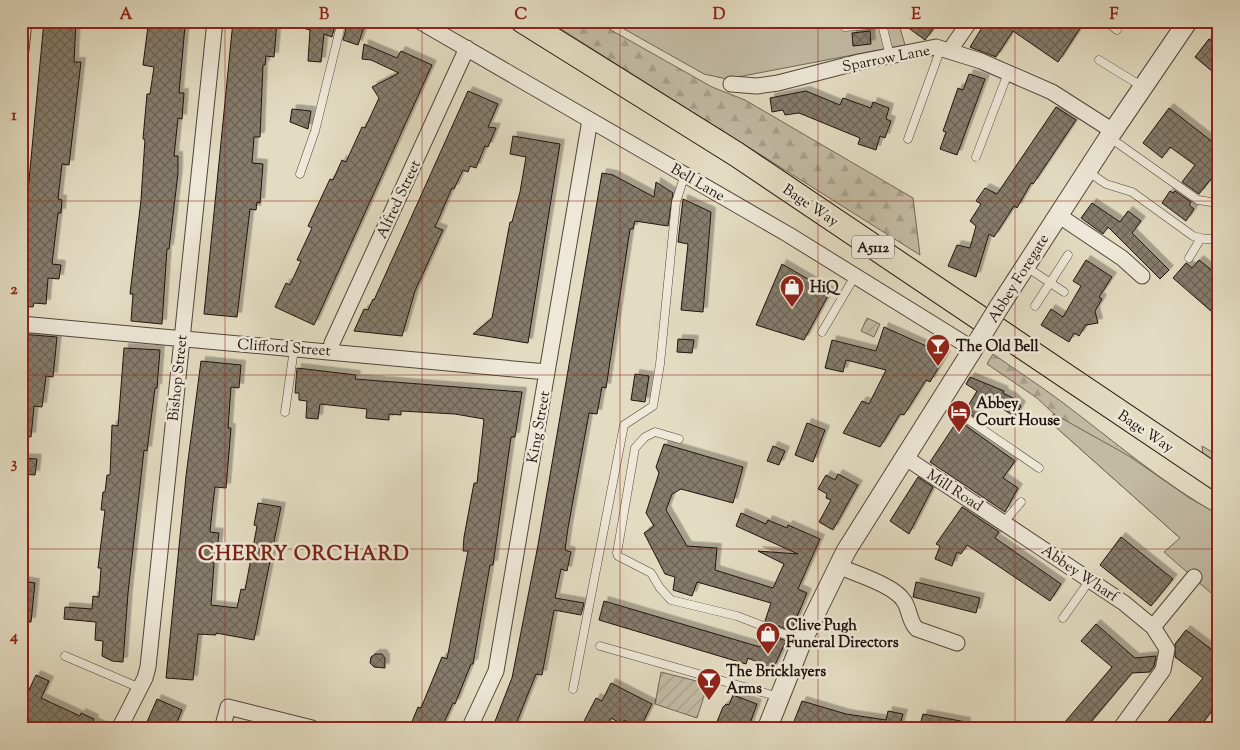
<svg xmlns="http://www.w3.org/2000/svg" width="1240" height="750" viewBox="0 0 1240 750" font-family="'Sorts Mill Goudy',serif">
<defs>
<pattern id="forest-firs" width="22" height="20" patternUnits="userSpaceOnUse" patternTransform="scale(1.25)"><rect width="22" height="20" fill="#c2baa3"/><path d="M5 1l3.5 6h-7zM16 11l3.5 6h-7z" fill="#a69f8b"/></pattern>
<pattern id="garden-furrows" width="10" height="10" patternUnits="userSpaceOnUse" patternTransform="scale(1.25)"><rect width="10" height="10" fill="#c2baa3"/><path d="M-1 1l2-2M0 10L10 0M9 11l2-2" fill="none" stroke="#a69f8b"/></pattern>
<pattern id="building-cross-hatch" width="8" height="8" patternUnits="userSpaceOnUse" patternTransform="scale(1.25)"><rect width="8" height="8" fill="#857c6c"/><path d="M0 0l8 8M0 8l8-8" fill="none" stroke="#6c6457"/></pattern>
<filter id="shadow"><feDropShadow dx="4.5" dy="-4.5" stdDeviation="0" flood-color="#0004"/></filter>
</defs>
<rect width="100%" height="100%" fill="#e3dcc2"/>
<filter id="stains"><feTurbulence type="fractalNoise" baseFrequency=".004" numOctaves="4"/><feColorMatrix values="0 0 0 0 .2 0 0 0 0 .09 0 0 0 0 .02 0 0 0 .5 -.17"/></filter>
<radialGradient id="worn" r=".72"><stop offset=".6" stop-color="#630" stop-opacity="0"/><stop offset="1" stop-color="#630" stop-opacity=".3"/></radialGradient>
<path fill="url(#forest-firs)" stroke="#716658" d="M548,21H595L712,87L745,100L913,198L920,255Z
M993,354C1016,370 1039,385 1062,402C1114,441 1162,483 1219,515L1180,538L1049,421L1054,414L1037,398L987,364Z
M1202,446L1219,456V466L1203,456Z"/>
<path fill="#c2baa3" stroke="#716658" d="M610,21H898L905,45L727,79L704,74Z
M1054,414L1129,456L1188,497L1219,515V600L1164,552L1180,538L1049,421Z"/>
<path fill="url(#garden-furrows)" stroke="#716658" d="M867,318L880,324L874,337L861,331Z
M661,672L708,684L697,718L655,704Z"/>
<path fill="url(#building-cross-hatch)" stroke="#20130e" filter="url(#shadow)" d="M44,21H76L74,62H81L69,165L62,164L58,199L62,200L61,213H58L52,264L61,265L59,279L48,278L46,304L34,303L33,307L21,306V244H23Z
M233,21L277,22L274,57L266,56L265,65H263L260,137H254L252,163L263,164L260,203L257,202L256,210L250,209L237,317L204,314Z
M292,21H336L332,37L324,34L321,62L308,61L310,30L292,25Z
M348,21H366L358,45L343,40Z
M899,21H939L925,40Z
M986,21L999,29L1002,24L998,21H1085L1058,62L1013,31L996,57L972,48L970,47Z
M166,24L185,26L179,93H184L182,119L178,118L174,156H178V173L169,249H167L162,324L131,321L133,294H130L141,200L145,139H143L147,94H150L154,67L143,65L148,26L165,28Z
M870,31L871,44L853,46L852,33Z
M1209,39L1219,46V77L1195,57Z
M364,44L397,58L401,51L432,65L314,325L275,307L286,283L290,285L301,261L297,260L312,228L308,226L330,179L333,180L342,160L346,162L362,127L365,128L379,98L372,87L399,73L371,60L362,59Z
M969,74L985,79L957,155L940,149L946,132L943,131L958,88L963,90Z
M468,91L498,104L488,127L496,128L488,147L485,146L476,168L470,166L468,172L463,170L454,189L452,188L435,227L443,230L415,291L402,336L354,331L364,309L368,310L373,299L374,300Z
M806,91L840,105L843,98L871,108L873,102L889,108L886,119L891,121L885,138L880,136L876,150L858,144L860,138L799,113L785,115L783,110L772,112L770,98Z
M1056,107L1076,120L1033,184L1031,183L1017,208L1014,206L994,237L989,234L976,277L948,266L957,245L970,248L976,226L970,221L981,204L976,201L985,188L997,194Z
M1169,108L1219,147V169L1199,194L1182,182L1195,165L1170,147L1162,158L1143,143Z
M292,109L311,111L308,129L290,122Z
M513,136L560,144L528,343L473,334L492,318L510,222H512L520,192L526,157L510,154Z
M602,173L613,175L654,197L656,182L673,193L668,226L635,221L633,229H630L606,388L602,387L597,414L589,413L568,528L565,550L571,552L567,571L561,569L555,598L584,603L581,615L554,610L542,675L536,674L514,729H492L512,678L538,545Z
M1170,191L1173,193L1175,191L1191,202L1189,205L1194,209L1186,221L1162,203Z
M683,199L711,212L703,312L681,310L688,244L678,242Z
M1092,203L1120,222L1128,211L1141,221L1132,233L1169,270L1160,279L1108,227L1103,234L1081,218Z
M1086,260L1112,277L1099,297L1102,299L1095,311L1098,323L1086,325L1079,336L1074,333L1069,342L1041,325L1051,309L1063,317L1081,286L1073,281Z
M1199,260L1219,276V318L1173,278L1186,263L1192,268Z
M782,264L830,292L804,340L756,325Z
M884,327L946,355L930,382L926,380L904,415L900,414L880,447L843,433L862,401L869,404L886,370L846,360L843,372L825,368L832,340L876,351Z
M21,334L57,337L53,377L46,376L42,407L34,406L31,437L21,436Z
M678,339L694,340L692,353L677,352Z
M124,348L160,350L157,388H155L147,451L144,450L128,593L123,662L112,661L102,656L103,641L95,640L96,622L64,619L65,607L92,609L93,596L99,597L101,568H98L105,510H101L103,492H105L107,475H110L112,425L118,426Z
M201,361L241,365L239,388L231,387L228,428H231L226,488L215,487L213,503L210,532L219,533L217,550H215L211,605L237,608L241,589L245,590L257,526L254,525L258,503L281,507L254,640L216,633V635L198,634L193,680L166,678L186,476Z
M297,368L356,375L355,379L522,392L515,437H511L493,565H490L473,664H471L455,704L453,703L441,729H409L418,707L421,708L442,657L447,659L468,551H463L464,537L474,483H477L484,419L455,414L401,411V415L389,414V420L366,418L367,409L320,404L318,419L306,418L307,401L299,400V393H295Z
M635,374L649,376L645,402L631,400Z
M970,377L1004,391L1003,393L1013,398L1021,406L1015,417L988,399L976,418L965,411L977,391L966,384Z
M958,420L1015,461L1003,478L1018,488L1005,512L930,462Z
M807,423L825,430L813,462L795,455Z
M664,444L743,467L733,503L681,489L672,494L666,510L687,546L717,548L715,570L773,588L784,564L758,551L798,554L736,526L741,513L766,524L768,520L787,528L788,525L820,539L798,589L807,593L791,631L765,621L771,603L697,582L692,596L673,590L675,577L665,574L644,533L654,526L646,513L659,473L656,467Z
M773,446L785,451L779,465L767,461Z
M21,458L37,459L35,475L21,474Z
M838,474L858,485L833,530L819,522L831,500L826,498L827,494L818,489L826,475L835,480Z
M918,477L933,487L909,534L890,521Z
M962,507L999,532L995,538L1061,584L1050,601L967,545L961,554L957,552L952,566L935,559L940,546L936,544Z
M1121,537L1173,579L1151,606L1100,565Z
M21,581L35,583L31,622H21Z
M916,582L980,598L976,613L913,597Z
M604,601L760,647L766,633L786,641L773,669L748,658L746,664L599,620Z
M1096,624L1135,658L1156,656L1154,666L1150,672L1132,673L1085,729H1059L1112,667L1081,641Z
M1186,630L1219,655V701L1198,729H1162L1203,678L1175,657V644Z
M375,654H382L385,658V668L374,667L370,663L371,657Z
M36,675L49,681L41,698L80,716L81,713L94,719L93,722L108,729H36L21,722V707Z
M611,683L652,704L640,728L624,720L622,724L611,718L605,729H580L596,698L602,701Z
M733,695L757,704L748,729H714L723,707L726,704L729,705Z
M157,699L182,710L174,729H144Z
M802,701L846,714L886,720L888,711L903,714L899,729H791Z
M923,714L966,722V729H919Z"/>
<g fill="none" stroke-linecap="round" stroke-linejoin="round">
<defs>
<path id="service" d="M1106,21L1117,30
M1208,21L1219,25
M845,27L882,24L890,56
M1099,60L1143,87
M1109,137L1198,200L1211,202L1219,198
M908,139L941,48
M976,157L1008,73
M1087,171L1106,184L1132,192L1193,236L1205,239H1219
M300,174L315,131L342,21
M1189,258L1201,238
M1025,266L1064,292
M1035,306L1068,255
M822,332L855,276
M941,401L1039,468
M285,412L294,349
M679,439L655,432L645,437L635,448L617,553L618,556L651,573L660,588L671,600L737,616L802,641
M1004,522L1021,502
M1063,618L1090,580
M600,646L779,697
M65,656L140,688
M573,689L624,425L653,406L660,364L676,202L685,174"/>
<path id="minor" d="M419,21L789,235L973,349
M21,50L24,21
M950,50L970,21
M731,84L757,86L778,83L859,62L936,47L981,61L1052,92L1113,131
M1058,215L1122,258L1142,276
M21,324L547,372
M331,350L332,343L467,48
M906,458L1124,603L1153,627L1167,649L1163,670L1120,729
M838,566C856,574 894,585 904,601C910,610 909,622 917,629L957,643
M1153,627L1194,577
M119,729L145,678L148,667L215,21
M222,729L228,707L312,728
M469,729L496,671L590,120"/>
<path id="tertiary" d="M999,307L1109,137L1188,21
M767,729L802,641L846,551L980,338"/>
<path id="primary" d="M523,21L736,154L1219,479"/>
</defs>
<use href="#service" stroke="#51453b" stroke-width="9"/>
<use href="#minor" stroke="#51453b" stroke-width="17"/>
<use href="#tertiary" stroke="#51453b" stroke-width="21"/>
<use href="#primary" stroke="#20130e" stroke-width="26"/>
<use href="#service" stroke="#ede8d7" stroke-width="8"/>
<use href="#minor" stroke="#ede8d7" stroke-width="15"/>
<use href="#tertiary" stroke="#ede8d7" stroke-width="19"/>
<use href="#primary" stroke="#e3dcc2" stroke-width="24"/>
<defs>
<path id="tertiary-bridge" d="M980,338L999,307"/>
</defs>
<use href="#tertiary-bridge" stroke="#51453b" stroke-width="21" stroke-linecap="butt"/>
<use href="#tertiary-bridge" stroke="#ede8d7" stroke-width="19"/>
</g>
<path fill="none" stroke="#8f2418" stroke-width="1" stroke-opacity="0.55" d="M225,21V729M422,21V729M620,21V729M818,21V729M1015,21V729M21,201H1219M21,375H1219M21,549H1219"/>
<defs>
<symbol id="shop-pin" viewBox="-11 -11 22 30"><path d="M0 17L-7.5 6A9.5 9.5 0 1 1 7.5 6Z" fill="#8f2418" stroke="#ede8d7"/><path d="M-5-2.5h2.3a2.7 3.5 0 0 1 5.4 0H5L5.5 6h-11ZM-1.5-2.5h3a1.5 2.3 0 0 0-3 0Z" fill="#fff"/></symbol>
<symbol id="bar-pin" viewBox="-11 -11 22 30"><path d="M0 17L-7.5 6A9.5 9.5 0 1 1 7.5 6Z" fill="#8f2418" stroke="#ede8d7"/><path d="M-6-5H6L.8 .8V4.5H3.5V6h-7V4.5H-.8V.8Z" fill="#fff"/></symbol>
<symbol id="hotel-pin" viewBox="-11 -11 22 30"><path d="M0 17L-7.5 6A9.5 9.5 0 1 1 7.5 6Z" fill="#8f2418" stroke="#ede8d7"/><path d="M-6-4.5h1.5V1H6V5H4.5V3h-9V5H-6ZM-4 0a1.8 1.8 0 1 1 3.6 0ZM.5 0V-2.5h3Q6-2.5 6 0Z" fill="#fff"/></symbol>
</defs>
<g fill-rule="evenodd">
<use href="#shop-pin" x="778" y="273" width="28" height="38"/>
<use href="#bar-pin" x="924" y="332" width="28" height="38"/>
<use href="#hotel-pin" x="945" y="398" width="28" height="38"/>
<use href="#shop-pin" x="754" y="620" width="28" height="38"/>
<use href="#bar-pin" x="695" y="666" width="28" height="38"/>
</g>
<g text-anchor="middle" stroke-width="5" stroke-linejoin="round" paint-order="stroke">
<rect fill="#ede8d7" stroke="#5e534a" stroke-width="1" x="852" y="235.5" width="42" height="23" rx="4"/>
<g font-size="14" font-weight="bold" fill="#20130e">
<text x="873" y="252">A5112</text>
</g>
<g font-size="15" fill="#20130e" stroke="#ede8d7">
<text transform="translate(886 58) rotate(-11)" y="5">Sparrow Lane</text>
<text transform="translate(698 182) rotate(30)" y="5">Bell Lane</text>
<text transform="translate(398 199) rotate(-65)" y="5">Alfred Street</text>
<text transform="translate(811 205) rotate(34)" y="5">Bage Way</text>
<text transform="translate(1018 278) rotate(-58)" y="5">Abbey Foregate</text>
<text transform="translate(284 347) rotate(4)" y="5">Clifford Street</text>
<text transform="translate(177 378) rotate(-84)" y="5">Bishop Street</text>
<text transform="translate(538 427) rotate(-80)" y="5">King Street</text>
<text transform="translate(1146 431) rotate(34)" y="5">Bage Way</text>
<text transform="translate(955 490) rotate(33)" y="5">Mill Road</text>
<text transform="translate(1080 573) rotate(34)" y="5">Abbey Wharf</text>
</g>
<g font-size="15" font-weight="bold" fill="#20130e" stroke="#ede8d7" text-anchor="start">
<text x="810" y="292">HiQ</text>
<text x="956" y="351">The Old Bell</text>
<text x="976" y="408">Abbey<tspan x="976" dy="17">Court House</tspan></text>
<text x="786" y="630">Clive Pugh<tspan x="786" dy="17">Funeral Directors</tspan></text>
<text x="726" y="676">The Bricklayers<tspan x="726" dy="17">Arms</tspan></text>
</g>
<g font-size="20" font-weight="bold" letter-spacing="1" fill="#7a1f14" stroke="#ede8d7">
<text x="304" y="560">CHERRY ORCHARD</text>
</g>
</g>
<rect width="1240" height="750" fill="none" stroke="#e3dcc2" stroke-width="55"/>
<rect x="28" y="28" width="1184" height="694" fill="none" stroke="#8f2418" stroke-width="2"/>
<g font-size="16" text-anchor="middle" font-weight="bold" fill="#8f2418">
<text x="126" y="19">A</text>
<text x="324" y="19">B</text>
<text x="521" y="19">C</text>
<text x="719" y="19">D</text>
<text x="916" y="19">E</text>
<text x="1114" y="19">F</text>
<text x="14" y="120">1</text>
<text x="14" y="294">2</text>
<text x="14" y="468">3</text>
<text x="14" y="641">4</text>
</g>
<rect width="100%" height="100%" filter="url(#stains)"/>
<rect width="100%" height="100%" fill="url(#worn)"/>
</svg>
